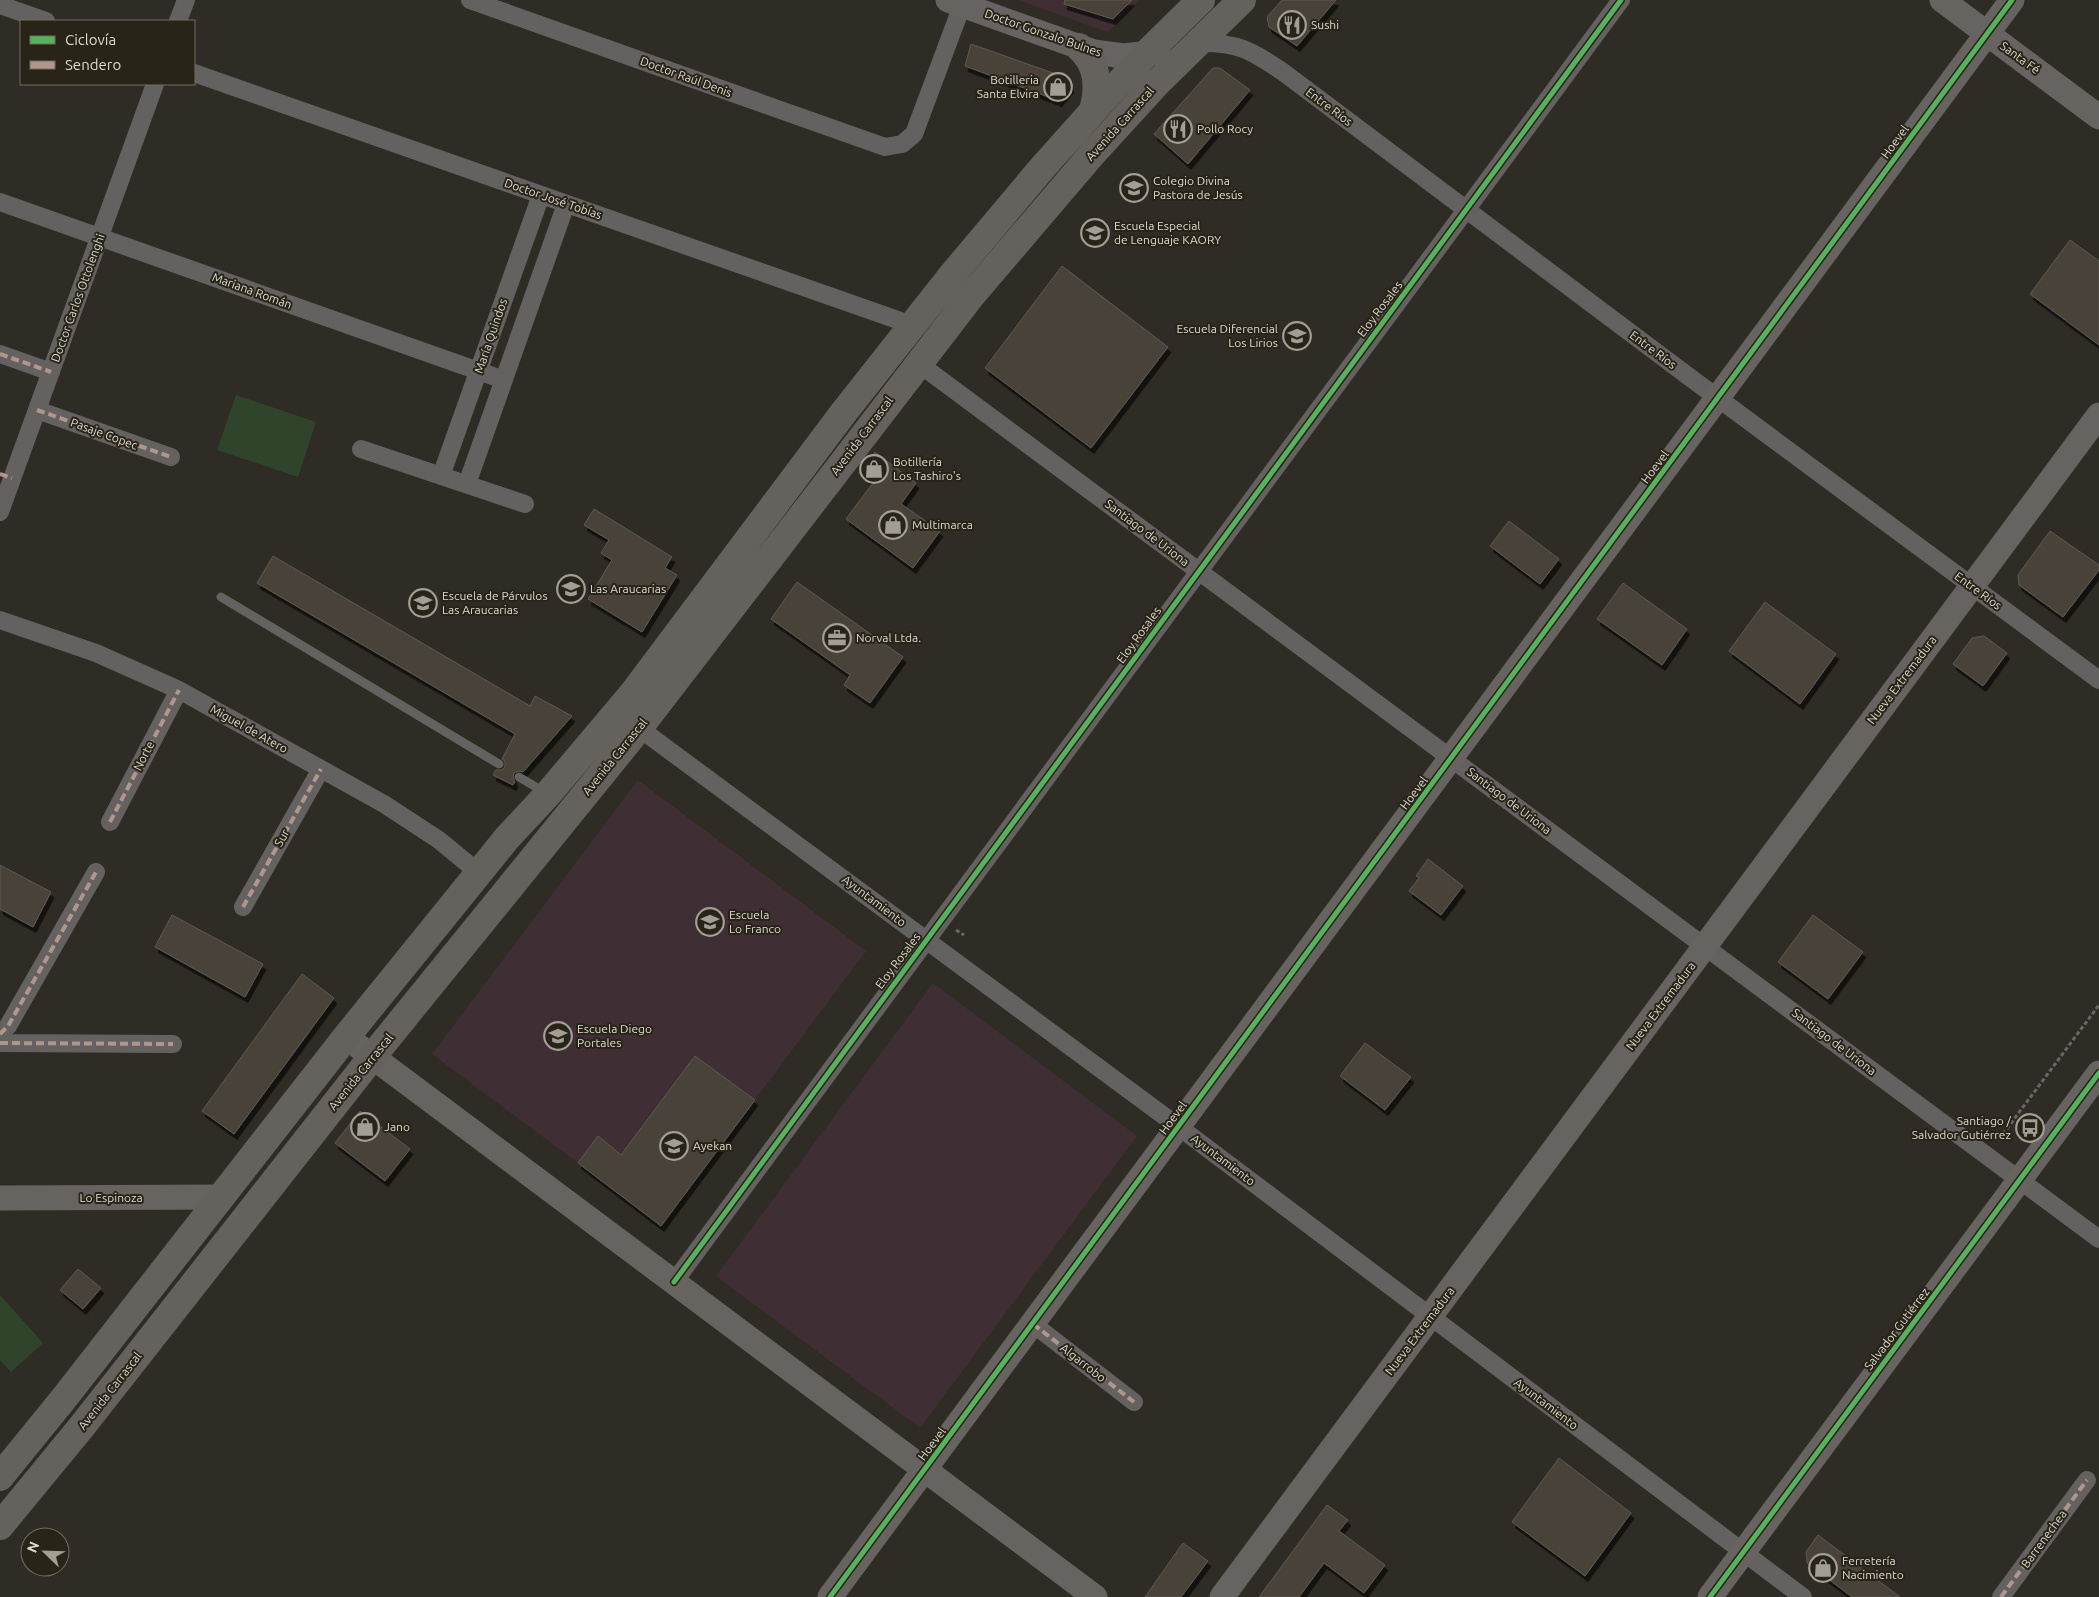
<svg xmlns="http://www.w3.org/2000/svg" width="2099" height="1597" viewBox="0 0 2099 1597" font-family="Ubuntu,sans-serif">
<defs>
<filter id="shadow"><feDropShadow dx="3" dy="5.5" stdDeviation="0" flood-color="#0009"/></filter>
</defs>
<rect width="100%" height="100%" fill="#2e2c24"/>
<path fill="#3f2f35" d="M1018,0H1140L1108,32Z
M638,780L866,951L755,1100L695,1056L621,1155L598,1137L578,1163L432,1054Z
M933,983L1137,1136L920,1428L716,1276Z"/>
<path fill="#2f442a" d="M236,395L316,422L298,477L217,450Z
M0,1295L43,1343L11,1372L0,1360Z"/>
<path fill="#494338" stroke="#5d5a53" filter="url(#shadow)" d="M1065,0H1132L1113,19L1064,4Z
M1282,0H1336L1297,46L1269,27L1267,17Z
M971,44L1067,78L1071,87L1059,101L965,66Z
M1213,68H1220L1250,90L1188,164L1154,134Z
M2070,240L2099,261V345L2030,294Z
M1062,266L1168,347L1091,448L985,368Z
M875,452L916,483L901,504L940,531L913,568L846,519L873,483L859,473Z
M594,509L672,557L665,568L677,575L642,632L588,599L612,560L601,553L609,540L584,525Z
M1509,521L1559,559L1540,584L1490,546Z
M2050,531L2099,565V570L2063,617L2019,585L2018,575Z
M273,556L530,706L535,696L572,716L523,772L519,771L514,773L513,777L515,782L513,785L493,775L496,770H502L505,767V761L502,759L515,734L257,583Z
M797,582L903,657L870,703L844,685L850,675L771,619Z
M1623,583L1687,629L1662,665L1597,619Z
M1765,602L1836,654L1800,704L1729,651Z
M1984,636L2007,653L1983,686L1953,664L1972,638Z
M1428,859L1463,886L1441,915L1409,891L1419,878L1416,876Z
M0,865L51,892L33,927L0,909Z
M172,915L263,964L245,997L155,947Z
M1813,915L1863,952L1828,999L1778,962Z
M302,974L334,998L234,1134L202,1111Z
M1365,1043L1411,1077L1385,1110L1340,1076Z
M695,1056L755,1100L661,1226L578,1163L598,1136L621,1155Z
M360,1111L410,1149L385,1181L335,1143Z
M78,1269L101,1288L83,1309L60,1290Z
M1559,1458L1631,1513L1585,1576L1512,1522Z
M1327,1505L1348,1520L1339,1531L1385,1565L1364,1593L1324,1563L1299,1597H1259Z
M1818,1535L1900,1597H1852L1807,1563L1806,1552Z
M1183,1543L1208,1561L1181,1597H1145Z"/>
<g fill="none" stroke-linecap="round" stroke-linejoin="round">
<path stroke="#6a6864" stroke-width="3" stroke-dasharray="4 2.5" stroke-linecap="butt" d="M956,930L964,935
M2003,1134L2099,1005"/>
<path stroke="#646260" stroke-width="9" d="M221,597L499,764
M519,777L546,793"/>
<path stroke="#646260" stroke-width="18" d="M470,0L885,147L902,144L914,134L964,0
M0,5L46,21
M178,21L186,0
M1198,43C1238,42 1250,50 1283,72L1688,376L2099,680
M194,73L912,325
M0,202L504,380
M0,354L51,372
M918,363L2099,1239
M37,410L171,457
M361,449L525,504
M441,476L541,195
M467,484L566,204
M0,512L155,84
M0,620L96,653L179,690L384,804L439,840L479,873
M639,728L1179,1127L1803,1597
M110,822L179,690
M243,907L321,769
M0,1034L8,1026L96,872
M0,1043L173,1044
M674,1282L1621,0
M1033,1324L1134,1402
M2001,1597L2087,1480"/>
<path stroke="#676360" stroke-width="25" d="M948,0L1094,52L1124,56L1158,52
M1942,0L2099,117
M346,1037L1095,1597
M0,1198L221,1197
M830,1597L2012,0
M1222,1597L2099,415
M1710,1597L2099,1073"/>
<path stroke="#65625e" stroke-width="28" d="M1079,47C1099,65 1099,87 1093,111
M0,1477L65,1397L346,1037L507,838L548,794L634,692L844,412L953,274L1043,167L1093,111L1145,55L1201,0
M0,1526L83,1425L372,1057L639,728L971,296L1093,153L1157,83L1242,0"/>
<path stroke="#b2968c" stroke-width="4" stroke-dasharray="8 4" stroke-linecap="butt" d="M0,354L51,372
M37,410L171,457
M0,474L12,478
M110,822L179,690
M243,907L321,769
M0,1034L8,1026L96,872
M0,1043L173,1044
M1033,1324L1134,1402
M2001,1597L2087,1480"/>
<defs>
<path id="cycleway" d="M674,1282L1621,0
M830,1597L2012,0
M1710,1597L2099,1073"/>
</defs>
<use href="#cycleway" stroke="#282417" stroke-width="8"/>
<use href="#cycleway" stroke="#56b35d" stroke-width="5"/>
</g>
<defs>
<symbol id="restaurant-ring" viewBox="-11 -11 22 22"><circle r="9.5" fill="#282417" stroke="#a09e95" stroke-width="1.5"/><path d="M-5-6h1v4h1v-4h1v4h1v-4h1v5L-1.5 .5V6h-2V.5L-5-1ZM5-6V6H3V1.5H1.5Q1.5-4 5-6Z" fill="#a09e95"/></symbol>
<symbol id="shop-ring" viewBox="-11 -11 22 22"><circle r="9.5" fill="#282417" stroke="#a09e95" stroke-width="1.5"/><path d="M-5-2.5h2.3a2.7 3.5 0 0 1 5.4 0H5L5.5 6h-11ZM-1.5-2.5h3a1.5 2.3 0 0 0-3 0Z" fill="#a09e95"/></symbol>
<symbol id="school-ring" viewBox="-11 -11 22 22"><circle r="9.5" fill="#282417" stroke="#a09e95" stroke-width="1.5"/><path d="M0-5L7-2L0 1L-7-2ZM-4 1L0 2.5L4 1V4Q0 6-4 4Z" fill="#a09e95"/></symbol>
<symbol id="office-ring" viewBox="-11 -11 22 22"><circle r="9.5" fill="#282417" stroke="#a09e95" stroke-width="1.5"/><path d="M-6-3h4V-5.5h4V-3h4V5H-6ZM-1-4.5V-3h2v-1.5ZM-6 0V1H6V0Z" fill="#a09e95"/></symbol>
<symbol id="bus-ring" viewBox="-11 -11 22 22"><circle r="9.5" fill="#282417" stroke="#a09e95" stroke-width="1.5"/><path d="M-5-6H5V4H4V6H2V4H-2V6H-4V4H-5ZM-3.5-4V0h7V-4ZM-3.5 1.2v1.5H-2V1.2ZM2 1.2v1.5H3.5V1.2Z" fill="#a09e95"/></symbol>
</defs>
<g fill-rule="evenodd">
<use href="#restaurant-ring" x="1276" y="9" width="32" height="32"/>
<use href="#shop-ring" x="1042" y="71" width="32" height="32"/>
<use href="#restaurant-ring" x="1162" y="113" width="32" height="32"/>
<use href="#school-ring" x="1118" y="172" width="32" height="32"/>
<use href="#school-ring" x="1079" y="217" width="32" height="32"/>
<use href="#school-ring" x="1281" y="320" width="32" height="32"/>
<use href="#shop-ring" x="858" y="453" width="32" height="32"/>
<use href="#shop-ring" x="877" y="509" width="32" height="32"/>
<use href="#school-ring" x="555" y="573" width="32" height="32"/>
<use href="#school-ring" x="407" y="587" width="32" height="32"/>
<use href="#office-ring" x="821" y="622" width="32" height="32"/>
<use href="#school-ring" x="694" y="906" width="32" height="32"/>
<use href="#school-ring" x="542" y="1020" width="32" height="32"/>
<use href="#shop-ring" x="349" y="1111" width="32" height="32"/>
<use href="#bus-ring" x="2014" y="1112" width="32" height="32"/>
<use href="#school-ring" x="658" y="1130" width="32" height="32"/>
<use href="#shop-ring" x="1807" y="1552" width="32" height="32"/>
</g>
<g text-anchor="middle" stroke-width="4" stroke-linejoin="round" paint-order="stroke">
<g font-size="12" fill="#dddbd2" stroke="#282417" text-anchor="start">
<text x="1311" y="29">Sushi</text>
<text x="1039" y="84" text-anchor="end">Botilleria<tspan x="1039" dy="14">Santa Elvira</tspan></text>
<text x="1197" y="133">Pollo Rocy</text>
<text x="1153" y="185">Colegio Divina<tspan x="1153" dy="14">Pastora de Jesús</tspan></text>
<text x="1114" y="230">Escuela Especial<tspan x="1114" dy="14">de Lenguaje KAORY</tspan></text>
<text x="1278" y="333" text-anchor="end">Escuela Diferencial<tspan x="1278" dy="14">Los Lirios</tspan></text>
<text x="893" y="466">Botillería<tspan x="893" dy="14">Los Tashiro's</tspan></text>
<text x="912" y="529">Multimarca</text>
<text x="590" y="593">Las Araucarias</text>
<text x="442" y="600">Escuela de Párvulos<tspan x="442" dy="14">Las Araucarias</tspan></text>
<text x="856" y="642">Norval Ltda.</text>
<text x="729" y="919">Escuela<tspan x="729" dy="14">Lo Franco</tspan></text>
<text x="577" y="1033">Escuela Diego<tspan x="577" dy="14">Portales</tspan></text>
<text x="2011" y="1125" text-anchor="end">Santiago /<tspan x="2011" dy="14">Salvador Gutiérrez</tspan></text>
<text x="384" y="1131">Jano</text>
<text x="693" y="1150">Ayekan</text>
<text x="1842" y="1565">Ferretería<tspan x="1842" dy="14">Nacimiento</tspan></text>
</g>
<g font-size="12" fill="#dddbd2" stroke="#282417">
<text transform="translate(1043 33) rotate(19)" y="4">Doctor Gonzalo Bulnes</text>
<text transform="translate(2020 58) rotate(36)" y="4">Santa Fé</text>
<text transform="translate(686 77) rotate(20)" y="4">Doctor Raúl Denis</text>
<text transform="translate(1329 107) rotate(37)" y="4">Entre Ríos</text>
<text transform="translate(1120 124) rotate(-48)" y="4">Avenida Carrascal</text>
<text transform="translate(1895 142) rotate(-54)" y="4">Hoevel</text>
<text transform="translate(553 199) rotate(19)" y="4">Doctor José Tobías</text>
<text transform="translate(252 291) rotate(20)" y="4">Mariana Román</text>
<text transform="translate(78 298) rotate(-70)" y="4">Doctor Carlos Ottolenghi</text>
<text transform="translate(1380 309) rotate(-53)" y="4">Eloy Rosales</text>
<text transform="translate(491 336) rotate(-71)" y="4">María Quindos</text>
<text transform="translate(1653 350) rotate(37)" y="4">Entre Ríos</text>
<text transform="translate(104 434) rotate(20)" y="4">Pasaje Copec</text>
<text transform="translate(862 436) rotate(-53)" y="4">Avenida Carrascal</text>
<text transform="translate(1655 467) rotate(-53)" y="4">Hoevel</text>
<text transform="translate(1147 533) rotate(37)" y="4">Santiago de Uriona</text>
<text transform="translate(1978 591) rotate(36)" y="4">Entre Ríos</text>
<text transform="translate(1139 635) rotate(-54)" y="4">Eloy Rosales</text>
<text transform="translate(1902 680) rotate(-53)" y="4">Nueva Extremadura</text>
<text transform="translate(249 729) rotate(29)" y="4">Miguel de Atero</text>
<text transform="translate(144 756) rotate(-63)" y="4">Norte</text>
<text transform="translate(615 757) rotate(-51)" y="4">Avenida Carrascal</text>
<text transform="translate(1414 793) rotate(-53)" y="4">Hoevel</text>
<text transform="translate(1509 801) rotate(37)" y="4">Santiago de Uriona</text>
<text transform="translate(282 838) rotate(-60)" y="4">Sur</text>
<text transform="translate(874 901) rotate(37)" y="4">Ayuntamiento</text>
<text transform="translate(898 961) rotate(-53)" y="4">Eloy Rosales</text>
<text transform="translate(1661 1006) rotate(-53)" y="4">Nueva Extremadura</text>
<text transform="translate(1834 1042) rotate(37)" y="4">Santiago de Uriona</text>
<text transform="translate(361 1072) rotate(-51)" y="4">Avenida Carrascal</text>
<text transform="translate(1173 1118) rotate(-54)" y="4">Hoevel</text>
<text transform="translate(1223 1160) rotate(37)" y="4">Ayuntamiento</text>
<text x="111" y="1202">Lo Espinoza</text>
<text transform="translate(1897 1329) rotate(-53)" y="4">Salvador Gutiérrez</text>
<text transform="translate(1420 1331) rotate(-53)" y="4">Nueva Extremadura</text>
<text transform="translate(1083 1363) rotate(38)" y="4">Algarrobo</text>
<text transform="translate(110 1391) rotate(-52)" y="4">Avenida Carrascal</text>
<text transform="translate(1546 1404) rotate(37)" y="4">Ayuntamiento</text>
<text transform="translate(932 1444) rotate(-53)" y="4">Hoevel</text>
<text transform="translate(2044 1539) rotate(-54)" y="4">Barrenechea</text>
</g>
</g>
<rect x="20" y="20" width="175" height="65" fill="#282417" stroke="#706d62"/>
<rect x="30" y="36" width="25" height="8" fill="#56b35d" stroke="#706d62"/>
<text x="65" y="45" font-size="15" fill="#dddbd2">Ciclovía</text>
<rect x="30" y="61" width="25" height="8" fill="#b2968c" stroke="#706d62"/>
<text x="65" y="70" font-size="15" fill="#dddbd2">Sendero</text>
<g transform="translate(45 1552) rotate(293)"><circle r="24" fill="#282417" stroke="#706d62"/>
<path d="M0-4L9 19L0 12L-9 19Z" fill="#a09e95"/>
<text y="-8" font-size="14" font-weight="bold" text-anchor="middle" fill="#dddbd2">N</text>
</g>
</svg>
